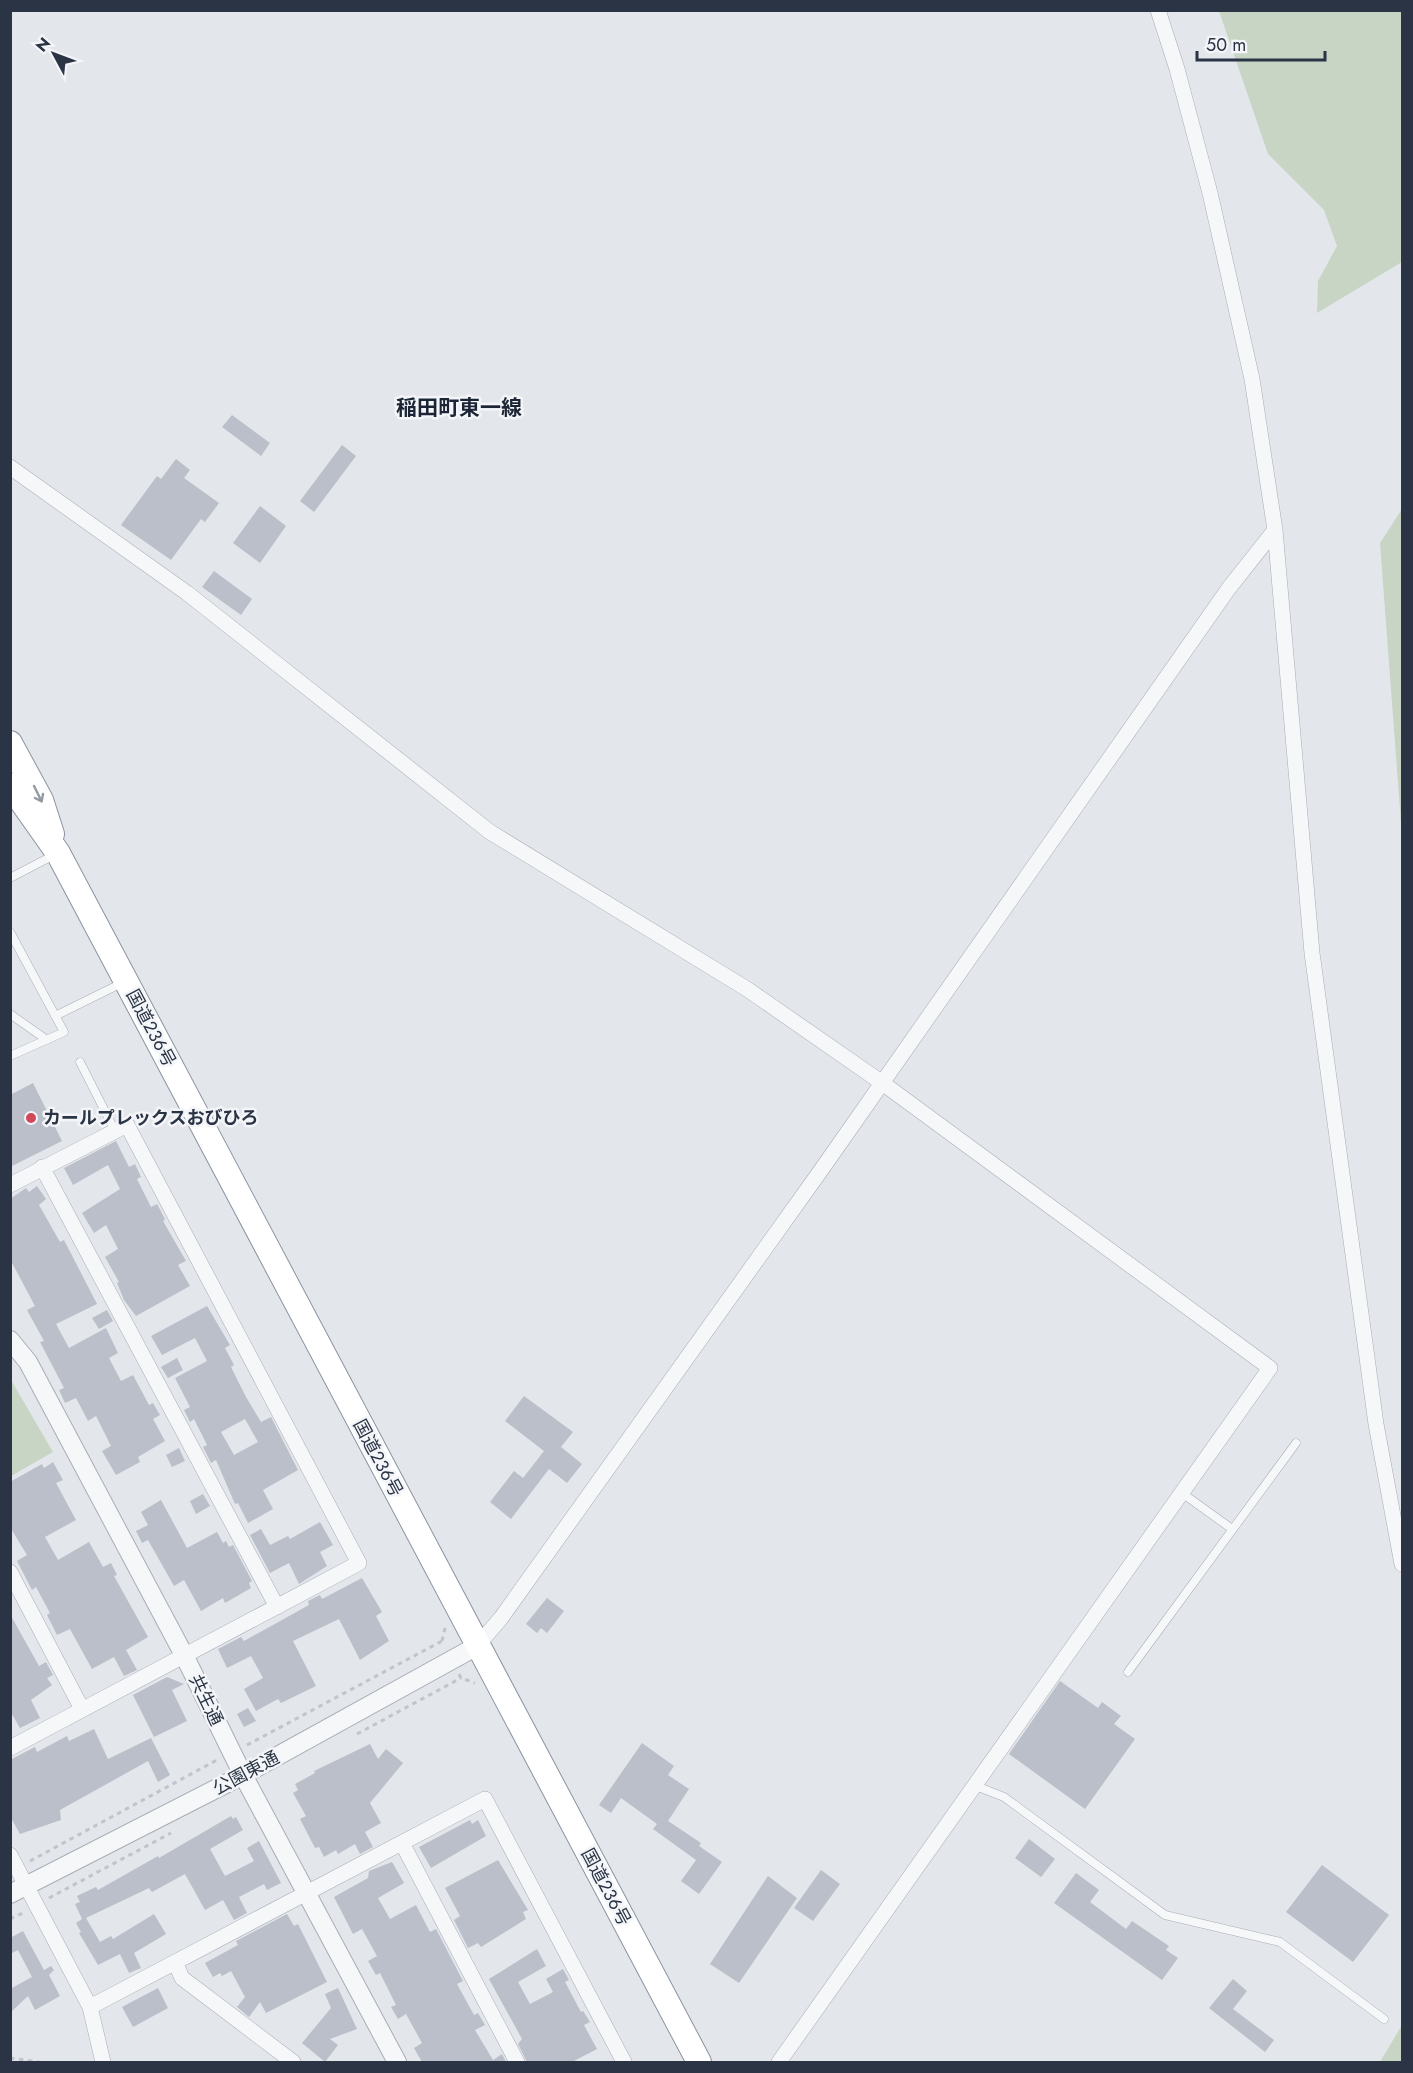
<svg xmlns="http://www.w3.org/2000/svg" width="1413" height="2073" viewBox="0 0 1413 2073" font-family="Jost,'Noto Sans JP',sans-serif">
<rect width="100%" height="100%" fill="#e3e6eb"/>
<path fill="#c8d5c4" d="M1219,11H1402V262L1317,313L1318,281L1337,246L1324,210L1268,154Z
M1402,509V836L1380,543Z
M11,1380L53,1452L11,1476H10Z
M1402,2025V2062H1380Z"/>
<path fill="#babfc9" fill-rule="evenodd" d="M232,415L270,443L261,456L222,427Z
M342,445L356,456L314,512L300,501Z
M176,459L190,470L184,478L219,503L205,522L201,519L171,560L121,525L157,476L161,479Z
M260,506L286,526L260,563L233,543Z
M214,571L252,599L241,615L202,587Z
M33,1083L62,1141L10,1167V1095Z
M116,1141L129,1167L135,1164L141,1177L137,1179L151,1207L157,1204L165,1219L163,1221L186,1261L178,1265L190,1286L136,1316L124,1300L117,1283L119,1282L105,1257L118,1249L106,1225L94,1233L82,1213L120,1189L108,1165L73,1185L64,1168Z
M37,1186L46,1199L39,1205L60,1242L64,1240L97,1304L56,1324L69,1348L106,1328L118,1353L109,1358L121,1381L133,1375L149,1405L153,1403L160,1415L153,1419L165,1441L138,1457L140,1462L116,1475L102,1451L111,1446L96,1416L88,1421L76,1398L65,1403L59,1390L64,1388L40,1342L44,1341L27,1310L35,1306L10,1259V1199L26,1188L29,1192Z
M207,1306L230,1345L225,1348L234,1365L231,1367L246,1397L261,1422L271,1417L298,1470L263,1490L273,1509L248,1523L238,1503L235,1504L216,1460L211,1463L203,1447L207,1445L194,1419L190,1422L184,1410L190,1407L175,1378L207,1361L195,1338L162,1355L151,1336ZM245,1419L258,1442L234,1455L221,1432Z
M107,1310L113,1321L99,1329L92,1318Z
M177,1358L183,1370L168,1378L161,1367Z
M524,1396L573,1432L561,1447L582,1464L567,1483L549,1469L511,1519L490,1502L514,1471L523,1478L544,1451L505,1421Z
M179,1448L185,1461L172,1467L166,1455Z
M53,1462L63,1480L56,1483L76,1520L45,1537L58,1560L89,1542L103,1567L111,1563L117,1575L114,1576L148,1637L126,1650L137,1670L124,1676L114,1657L92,1669L70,1629L57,1635L47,1615L50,1613L36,1587L32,1590L17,1561L27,1555L10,1527V1482L42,1464L44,1468Z
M203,1494L210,1506L196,1514L190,1501Z
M161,1500L187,1548L217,1532L223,1543L226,1541L229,1547L233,1545L252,1581L249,1583L251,1588L225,1603L223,1598L201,1611L184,1580L174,1586L148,1540L142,1543L136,1531L148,1525L141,1512Z
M320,1522L333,1545L320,1552L327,1566L299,1584L289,1563L270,1573L250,1535L261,1529L270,1545L288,1536L290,1539Z
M362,1578L382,1612L376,1616L389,1641L360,1660L339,1619L293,1641L316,1686L281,1703L278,1699L256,1711L244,1689L263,1678L251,1656L227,1668L218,1649L241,1637L244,1641L309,1605L308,1601L320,1595L322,1599Z
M547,1598L564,1611L547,1633L541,1628L537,1633L526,1624Z
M10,1614L39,1666L46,1662L53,1675L47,1678L52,1685L31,1700L40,1718L20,1728L10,1711Z
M167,1677L184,1684L172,1690L187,1721L154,1737L133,1695Z
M1060,1681L1098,1708L1102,1702L1121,1716L1114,1724L1135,1739L1085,1809L1009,1754Z
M248,1708L256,1721L244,1727L237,1714Z
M94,1729L108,1759L151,1738L170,1775L158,1782L148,1761L60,1810L61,1820L20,1834L10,1816V1760L35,1747L37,1752L67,1736L69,1741Z
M642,1743L674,1766L668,1775L689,1789L668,1821L701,1843L699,1846L722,1862L699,1894L681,1881L696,1860L653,1829L657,1824L621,1798L611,1813L599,1805Z
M370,1744L378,1759L386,1749L403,1763L370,1803L381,1823L365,1832L373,1847L360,1854L355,1844L338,1854L336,1850L324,1857L319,1847L315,1848L300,1819L306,1816L293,1793L298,1790L295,1784L315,1773L314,1771Z
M231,1816L233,1819L236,1817L243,1830L210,1849L225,1876L254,1861L247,1848L259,1841L281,1883L267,1890L264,1884L239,1897L247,1913L234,1920L223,1900L205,1910L185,1874L152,1892L149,1888L86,1918L100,1942L111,1936L113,1939L154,1914L166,1934L134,1953L141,1968L129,1973L120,1954L98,1965L79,1933L81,1932L76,1923L82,1919L75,1904L80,1902L77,1896L96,1887L98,1890L158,1856L159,1858Z
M470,1820L472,1824L478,1820L486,1836L431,1868L419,1847Z
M1029,1839L1055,1859L1041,1877L1015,1858Z
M498,1860L528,1910L523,1912L526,1919L481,1947L478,1943L468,1948L454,1920L460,1916L445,1888Z
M392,1862L404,1883L378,1898L390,1919L416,1905L430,1932L436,1929L463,1981L457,1984L474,2015L478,2013L485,2025L475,2030L493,2060L502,2054L506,2062H422L414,2048L422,2043L406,2014L398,2019L391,2007L396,2005L380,1973L376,1975L368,1961L377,1956L362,1929L353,1934L334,1897L368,1878L369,1871Z
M1322,1865L1389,1915L1353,1962L1286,1912Z
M821,1870L840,1884L813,1921L794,1908Z
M1076,1873L1099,1890L1090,1902L1126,1929L1132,1921L1169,1946L1166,1950L1178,1958L1162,1980L1054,1903Z
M768,1876L797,1898L739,1983L710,1964Z
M287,1914L294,1926L298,1924L327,1982L266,2013L260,2002L249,2017L237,2007L245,1997L231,1971L222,1976L220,1973L213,1977L205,1963L238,1945L236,1941Z
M23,1931L44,1970L51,1966L54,1970L49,1975L60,1996L35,2010L28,1996L10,2013V1989L32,1977L18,1950L10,1954V1938Z
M537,1949L546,1966L518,1982L530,2004L553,1992L546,1979L563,1969L569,1980L565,1982L581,2012L583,2011L590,2022L584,2025L597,2049L572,2062H527L518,2044L522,2039L489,1979Z
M1233,1979L1247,1991L1233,2009L1274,2040L1265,2052L1209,2008Z
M158,1988L168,2008L133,2027L122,2007Z
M338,1988L357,2029L330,2039L338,2045L325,2062L302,2043L331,2008L325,1994Z"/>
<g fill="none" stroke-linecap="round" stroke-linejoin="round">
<defs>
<path id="service" d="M10,878L54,855
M10,932L64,1032L10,1056
M10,1014L47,1040
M55,1016L124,982
M80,1062L115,1131
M1182,1493L1232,1529
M1128,1672L1296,1443
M976,1786L1004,1797L1165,1915L1280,1942L1384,2019"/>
<path id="minor" d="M1158,10L1177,69L1210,193L1252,379L1275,530L1312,953L1376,1424L1402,1564
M10,467L187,593L490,832L747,989L881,1082L1270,1368L779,2062
M42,1167L277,1607
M10,1185L127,1125L359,1563L10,1748
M10,1572L82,1709
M477,1646L501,1618L819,1173L1229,588L1275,530
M402,1843L517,2062
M10,1855L90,2007L103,2062
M175,1962L182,1978L293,2062
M90,2007L485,1799L624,2062"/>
<path id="tertiary" d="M10,1340L28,1362L184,1655L243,1775L397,2062
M10,1894L243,1775L477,1646"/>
<path id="trunk" d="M10,743L41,800L52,834
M10,785L58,853L699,2062"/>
</defs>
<use href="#service" stroke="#a8adb6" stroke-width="9"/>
<use href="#minor" stroke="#a8adb6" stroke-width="16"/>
<use href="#tertiary" stroke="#a8adb6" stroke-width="20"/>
<use href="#trunk" stroke="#8a94a2" stroke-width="26"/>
<path stroke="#c1c4ca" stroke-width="3" stroke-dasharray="4.5 4.5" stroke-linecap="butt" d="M442,1641L445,1628
M459,1674L461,1678L475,1683
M357,1734L461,1678
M247,1745L442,1641
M30,1861L217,1760
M49,1898L171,1833
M10,1919L23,1913
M10,2058L39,2062"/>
<use href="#service" stroke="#f6f7f9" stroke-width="8"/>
<use href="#minor" stroke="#f6f7f9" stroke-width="15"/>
<use href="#tertiary" stroke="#f6f7f9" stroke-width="18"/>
<use href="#trunk" stroke="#fff" stroke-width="24"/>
</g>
<defs><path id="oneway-shaft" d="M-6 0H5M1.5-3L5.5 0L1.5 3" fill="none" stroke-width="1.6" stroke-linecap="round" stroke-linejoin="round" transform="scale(1.5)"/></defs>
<use stroke="#949aa2" href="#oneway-shaft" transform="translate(38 794) rotate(64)"/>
<circle fill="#d1475c" stroke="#f3f5f8" stroke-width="2" cx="31" cy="1118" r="6"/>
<g text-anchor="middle" stroke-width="5" stroke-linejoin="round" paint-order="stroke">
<g font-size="18" fill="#2a3444" stroke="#f3f5f8">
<text transform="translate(151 1028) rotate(62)" y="6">国道236号</text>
<text transform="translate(378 1458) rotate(62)" y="6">国道236号</text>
<text transform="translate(206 1700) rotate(64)" y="6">共生通</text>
<text transform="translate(246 1773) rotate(-28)" y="6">公園東通</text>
<text transform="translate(606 1887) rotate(62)" y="6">国道236号</text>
</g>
<g font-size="18" font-weight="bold" fill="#2a3444" stroke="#f3f5f8" text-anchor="start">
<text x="43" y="1124">カールプレックスおびひろ</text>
</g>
<g font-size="21" font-weight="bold" fill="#1c2535" stroke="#f3f5f8">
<text x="459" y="415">稲田町東一線</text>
</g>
</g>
<rect width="1413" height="2073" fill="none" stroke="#2a3444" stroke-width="24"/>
<g transform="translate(54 54) rotate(311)" stroke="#f3f5f8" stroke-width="4.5" paint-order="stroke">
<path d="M0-4.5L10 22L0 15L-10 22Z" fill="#2a3444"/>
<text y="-9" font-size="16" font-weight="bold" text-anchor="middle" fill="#2a3444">N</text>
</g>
<path d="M1197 51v9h128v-9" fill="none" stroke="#2a3444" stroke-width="3"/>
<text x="1206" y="51" font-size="18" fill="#2a3444" stroke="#f3f5f8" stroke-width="4.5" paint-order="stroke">50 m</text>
</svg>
